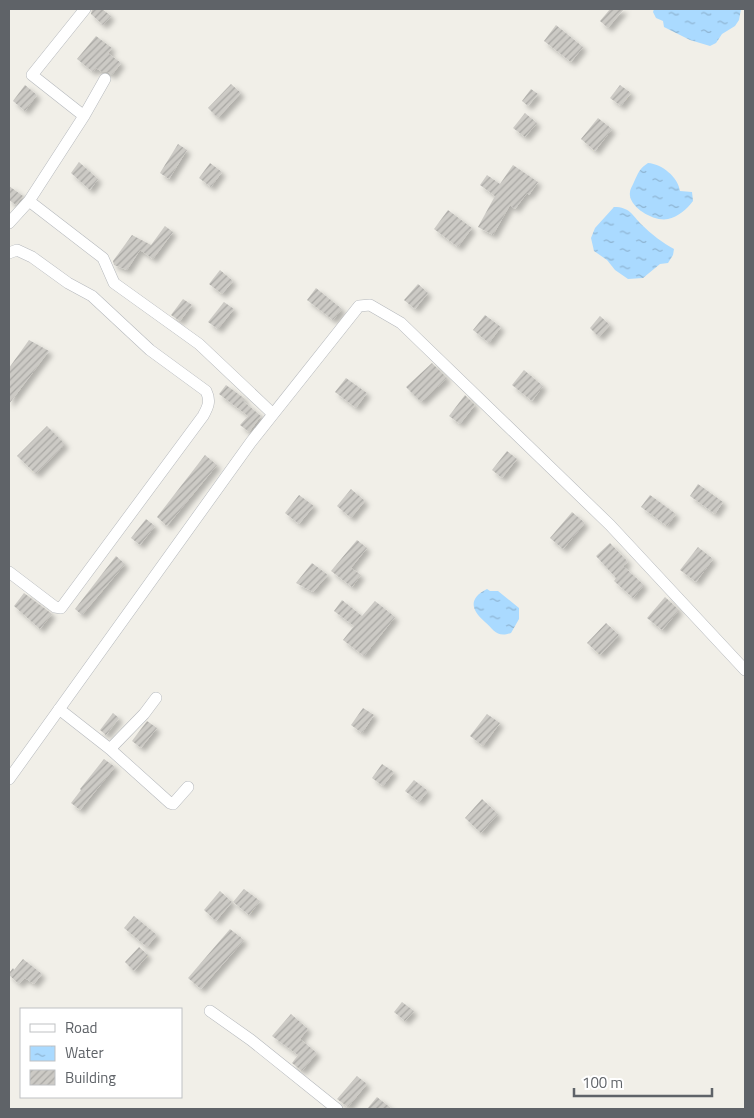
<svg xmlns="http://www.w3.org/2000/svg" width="754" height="1118" viewBox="0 0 754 1118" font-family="'Titillium Web',sans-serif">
<defs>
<pattern id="water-ripples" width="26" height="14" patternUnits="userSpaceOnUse" patternTransform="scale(1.25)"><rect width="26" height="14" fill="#aadaff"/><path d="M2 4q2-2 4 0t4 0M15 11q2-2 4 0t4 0" fill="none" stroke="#8eb4d2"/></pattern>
<pattern id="building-hatch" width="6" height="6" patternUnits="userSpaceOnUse" patternTransform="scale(1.25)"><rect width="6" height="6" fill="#cccac5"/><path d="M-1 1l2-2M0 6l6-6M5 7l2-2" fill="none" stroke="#a9a8a4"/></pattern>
<filter id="shadow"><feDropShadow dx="4" dy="4" stdDeviation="2.5" flood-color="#0004"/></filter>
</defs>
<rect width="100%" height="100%" fill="#f1efe8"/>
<path fill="url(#water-ripples)" d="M654,9H741L739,20L735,26L722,34L716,43L710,46L690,40L664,27L663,21L656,18L653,12Z
M648,163C662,164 678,177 680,191L692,192L693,201C687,209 678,217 668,219C655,222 632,209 630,196C629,190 632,187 634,182C638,173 640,168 648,163Z
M614,207C630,207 632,215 642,225C650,233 664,244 674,249L673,255L668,263L660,264L643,278L628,279L615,270L607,260L594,251L591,238L595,228Z
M487,589L490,591H498L519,608V619L511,633C497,638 494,630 485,622C470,609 469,598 487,589Z"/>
<path fill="url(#building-hatch)" filter="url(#shadow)" d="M92,9H102L111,16L103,25L91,14Z
M610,9H624L608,28L600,21Z
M556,25L583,47L571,62L544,41Z
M96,36L112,48L108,53L121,63L112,75L108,72H102L96,68L93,72L77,59Z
M231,84L241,93L218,118L208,108Z
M25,85L37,95L25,111L13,101Z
M620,85L631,93L621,106L610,98Z
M531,89L538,94L528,106L522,101Z
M525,113L537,123L525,137L513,128Z
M598,118L612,129L595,151L581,139Z
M178,144L187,150L169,179L160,173Z
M79,162L98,179L90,190L71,173Z
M210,163L222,172L211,187L199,178Z
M513,165L538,182L529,195L527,193L515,209L510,205L493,235L478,227L495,196L480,185L487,175L500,184Z
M9,186L23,196L16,205L9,200Z
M448,210L472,228L458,247L434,229Z
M165,226L173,232L153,259L140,250L127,270L114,265L113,261L132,235L151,245Z
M220,270L233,281L222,294L209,284Z
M418,284L428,293L415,309L404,300Z
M316,288L342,309L333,320L307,300Z
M183,299L192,305L180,321L171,315Z
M224,302L234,309L218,329L208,322Z
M485,315L501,327L489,343L473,330Z
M600,316L610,325L599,337L590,328Z
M29,340L49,351L9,404V368Z
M432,363L447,378L421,402L406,387Z
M524,370L543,386L532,401L512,385Z
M346,378L367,393L356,408L335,392Z
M226,385L245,399L243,401L261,416L249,432L240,425L248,416L219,394Z
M465,395L475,405L460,424L449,416Z
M47,426L65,444L36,474L17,456Z
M507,451L517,459L502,478L492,470Z
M205,455L217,465L167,526L157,517Z
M698,484L723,502L715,514L690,496Z
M351,489L365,501L351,518L337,506Z
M299,495L314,506L299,524L285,513Z
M650,495L676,514L667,526L641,507Z
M572,512L585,523L563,549L550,538Z
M146,519L155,526L140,545L131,538Z
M357,540L367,548L351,568L361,575L352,587L331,571Z
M610,543L628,562L623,566L644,585L633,598L614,581L616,578L596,556Z
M698,547L713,559L696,582L680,570Z
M116,556L125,564L82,615L75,609Z
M312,563L328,575L313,592L296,583Z
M24,593L52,614L40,629L14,606Z
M665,597L679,610L662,630L647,618Z
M342,600L362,616L375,601L395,617L364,656L343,640L354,626L334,611Z
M606,623L619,635L600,655L587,643Z
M363,708L374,715L362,733L351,725Z
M113,713L119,718L106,735L100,730Z
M487,714L500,723L483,746L470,736Z
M147,721L157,728L141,748L132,741Z
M104,759L115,767L80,810L71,803L81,790L80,789Z
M382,764L394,772L383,786L372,778Z
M414,780L428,791L419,802L405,791Z
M482,799L498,814L481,833L465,818Z
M244,889L260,901L249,915L233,902Z
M220,891L232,902L216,921L204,910Z
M134,916L157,935L147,947L124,928Z
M230,929L244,940L201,989L188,978Z
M139,947L148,955L134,971L125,962Z
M23,959L42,974L34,984L25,978L19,984L9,975V973L13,968L14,970Z
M402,1002L414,1011L405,1021L394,1012Z
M291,1014L308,1029L300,1039L317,1053L302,1071L292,1063L298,1055L272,1036Z
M357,1076L367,1084L348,1107L337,1099Z
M377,1097L392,1109H367Z"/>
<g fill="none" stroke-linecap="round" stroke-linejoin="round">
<defs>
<path id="minor" d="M84,116L32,75L85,9
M29,201L103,258L114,283L199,344L273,414
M9,223L29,201L84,116L105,79
M9,253L17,250L32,257L68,283L92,296L150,350L206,391C211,401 208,407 203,416L61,608L55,607L9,572
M59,709L110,749L170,803L173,804L188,787
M110,749L144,714L156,698
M9,779L251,442L359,306L370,305L401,323L610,525L745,670
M210,1011L251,1040L337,1109"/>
</defs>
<use href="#minor" stroke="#b5b8bc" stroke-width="12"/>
<use href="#minor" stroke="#fff" stroke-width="11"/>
</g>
<rect width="754" height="1118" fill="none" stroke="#5f6368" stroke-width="20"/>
<rect x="20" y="1008" width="162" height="90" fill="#ffffff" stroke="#bfc1c3"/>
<rect x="30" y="1024" width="25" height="8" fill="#ffffff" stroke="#bfc1c3"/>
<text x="65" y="1033" font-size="15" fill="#5f6368">Road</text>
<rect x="30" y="1046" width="25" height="15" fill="url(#water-ripples)" stroke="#bfc1c3"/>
<text x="65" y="1058" font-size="15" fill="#5f6368">Water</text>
<rect x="30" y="1070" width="25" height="15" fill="url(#building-hatch)" stroke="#bfc1c3"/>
<text x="65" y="1083" font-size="15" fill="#5f6368">Building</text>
<path d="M574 1088v8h138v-8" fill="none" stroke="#5f6368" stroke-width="2.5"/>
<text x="582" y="1088" font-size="15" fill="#5f6368" stroke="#ffffff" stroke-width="4" paint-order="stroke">100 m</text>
</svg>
